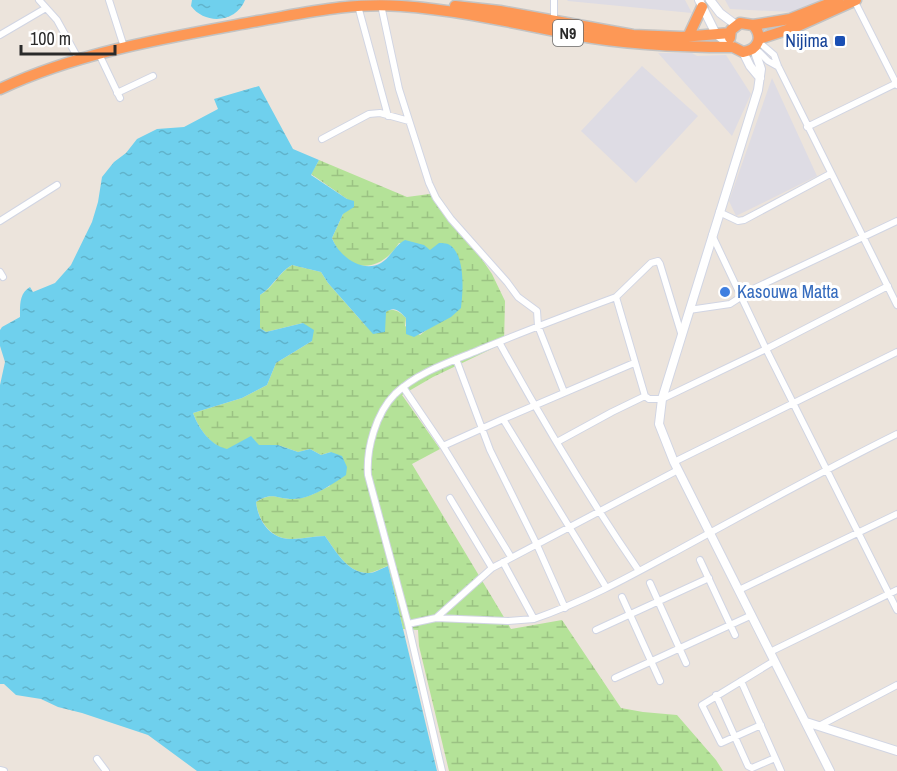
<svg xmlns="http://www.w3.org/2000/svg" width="897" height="771" viewBox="0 0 897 771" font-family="'Archivo Narrow',sans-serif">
<defs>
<pattern id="wetland-marsh" width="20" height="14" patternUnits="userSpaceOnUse" patternTransform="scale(1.5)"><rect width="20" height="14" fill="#b4e298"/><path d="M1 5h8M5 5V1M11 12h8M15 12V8" fill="none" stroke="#9bc283"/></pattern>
<pattern id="water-ripples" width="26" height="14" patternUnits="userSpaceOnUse" patternTransform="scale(1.5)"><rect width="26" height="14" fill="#6fd0ed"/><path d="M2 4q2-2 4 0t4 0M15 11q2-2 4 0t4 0" fill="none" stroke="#60b3cb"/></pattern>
</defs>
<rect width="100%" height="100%" fill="#ece4dc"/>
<path fill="#dedce4" d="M567,0H685L692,13L568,1Z
M725,0H824L804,9L791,12L730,9Z
M658,53H692L697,56L726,55L751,94L732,136Z
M642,66L698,116L636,183L581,131Z
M772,78L817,176L736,216L729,201Z"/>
<path fill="url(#wetland-marsh)" d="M319,160L407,197L437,193L492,274L505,301L504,343L433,377L402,395L440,449L412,464L511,629L562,620L621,708L643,712L677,715L716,760L723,771H449L419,646L418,630L403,629L388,566C382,568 375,572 369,573C348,574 335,550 325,536C314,536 303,539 292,539C271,540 258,520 256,502C273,491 277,499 293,499C306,499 319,491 330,486L331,452L321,455L310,449L298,452L278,445H237L227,450C210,445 199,429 193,413L242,398L267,385L276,363L312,341L303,323L266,332L260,328V295C274,287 279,272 292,265L321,272L328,283L365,325C382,315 390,301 406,318L405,326L420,335L429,328L430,250L399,243C379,275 345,273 332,238L343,214L347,199L311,174Z"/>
<path fill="url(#water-ripples)" d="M192,0H245C236,23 205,25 191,6Z
M259,86L293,149L319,160L311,175L347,199L354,201V207L343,214L332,238C338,255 362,274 381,263C391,257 395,245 405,240L424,245L430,250L439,243C442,243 445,243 448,244C466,253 463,292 461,308L451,317L414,337L406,334V318C399,311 395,306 386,312L385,332L373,334L328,283L321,272L292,265C279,272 273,287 260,295V328L266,332L303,323L314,330L312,341L276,363L267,385L242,398L193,413C199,429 210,445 227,449L251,436L259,445H278L298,452L310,449L321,455L331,452L342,456L347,467L346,475C331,485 311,499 293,499C277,499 272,491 256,502C258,521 271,540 292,539C303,539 314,536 325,536C335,550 348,574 369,573C375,573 382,568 388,566L437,771H197L148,735L82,713L58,707L41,699L16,695L4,684H0V385L5,362L0,346V330L2,327L20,317C20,306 19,293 30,287L33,292L55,283L71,265L92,222L98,202L102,177L114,162L126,153L137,139L157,129L184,127L218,109L214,99Z"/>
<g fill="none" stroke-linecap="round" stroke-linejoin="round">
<defs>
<path id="street" d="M39,0L57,20L79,60
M109,0L124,47
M554,0V23
M854,0L897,85
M381,5L399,89L429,183L436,198L451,219L507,282L518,297L537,311L538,326L564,392
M358,6L388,116
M0,35L46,8
M759,42L774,55L778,66L897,305
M755,48L768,61L777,66
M99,54L120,98
M117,93L153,76
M807,127L897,83
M322,139L369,114L380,113L409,121
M719,212L738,221L744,220L830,174
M0,221L57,185
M712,235L766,349L897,610
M0,272L3,277
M616,297L651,263L658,261L660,264L681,333
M689,310L730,304L753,289L897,221
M499,342C542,420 588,497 639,571
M456,359L490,450L537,545L565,608
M403,387L443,446L511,557
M503,419L634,363
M557,442L612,412L645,396
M443,446L503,419L606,587
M674,462L897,352
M450,498L492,568
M700,560L735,635
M503,562L534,619C586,601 634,574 682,548C754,509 824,470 897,434
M650,583L686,663
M739,590L897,514
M622,597L660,681
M436,618L492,568L678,470
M408,624L436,618L508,621L534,619
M596,630L709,578
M770,652L897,590
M615,678L752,615
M741,681L781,771
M716,695L748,766L752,768L775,758
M761,725L721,743L702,705L774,661
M819,726L897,685
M97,759L106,771
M0,770L4,771
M442,771L408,624L368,475C366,449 376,413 395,394C418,372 450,362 479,350C525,331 570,314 616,297L645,396L649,399H662L766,349L888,286"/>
<path id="secondary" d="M699,0L716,34L733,47
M710,0L720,13L736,25
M754,49L761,69L758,90L662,399L659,424L674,462L830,771
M743,52L750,66L760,78
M806,722L897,751"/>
<path id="highway" d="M455,6L500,11L633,35L682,37L730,33
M688,37L702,7
M730,38L731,30L740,23L753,25L790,19L838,0
M759,39L796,27L856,0
M0,89C81,51 171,37 258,21C305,13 353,2 401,6C460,10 518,24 575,35C628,45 680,47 733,47L743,52C758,50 764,37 753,25"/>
</defs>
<use href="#street" stroke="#d1d5e3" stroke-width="8"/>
<use href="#secondary" stroke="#d1d5e3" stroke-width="10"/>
<use href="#highway" stroke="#c3c3c3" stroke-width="13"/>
<use href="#street" stroke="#fff" stroke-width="6"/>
<use href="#secondary" stroke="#fff" stroke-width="8"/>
<use href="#highway" stroke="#fd9856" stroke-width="10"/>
</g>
<rect fill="#1a4fb4" stroke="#fff" stroke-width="2" x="834" y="35" width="12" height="12" rx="3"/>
<circle fill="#3f7fe0" stroke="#fff" stroke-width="2" cx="725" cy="292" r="6"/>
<g text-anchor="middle" stroke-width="6" stroke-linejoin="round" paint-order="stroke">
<rect fill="#fff" stroke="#6a6a6a" stroke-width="1.5" x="553" y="20" width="30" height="26" rx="4.5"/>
<g font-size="16" font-weight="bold" fill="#2a2a2a">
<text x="568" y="39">N9</text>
</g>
<g font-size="18" fill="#164399" stroke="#fff" text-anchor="end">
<text x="828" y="47">Nijima</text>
</g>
<g font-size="18" fill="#366cbe" stroke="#fff" text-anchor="start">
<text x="737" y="298">Kasouwa Matta</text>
</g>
</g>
<path d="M21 45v9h94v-9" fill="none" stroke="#2a2a2a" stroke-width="3"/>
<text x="30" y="45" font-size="18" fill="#2a2a2a" stroke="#ffffff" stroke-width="4.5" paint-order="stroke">100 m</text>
</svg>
